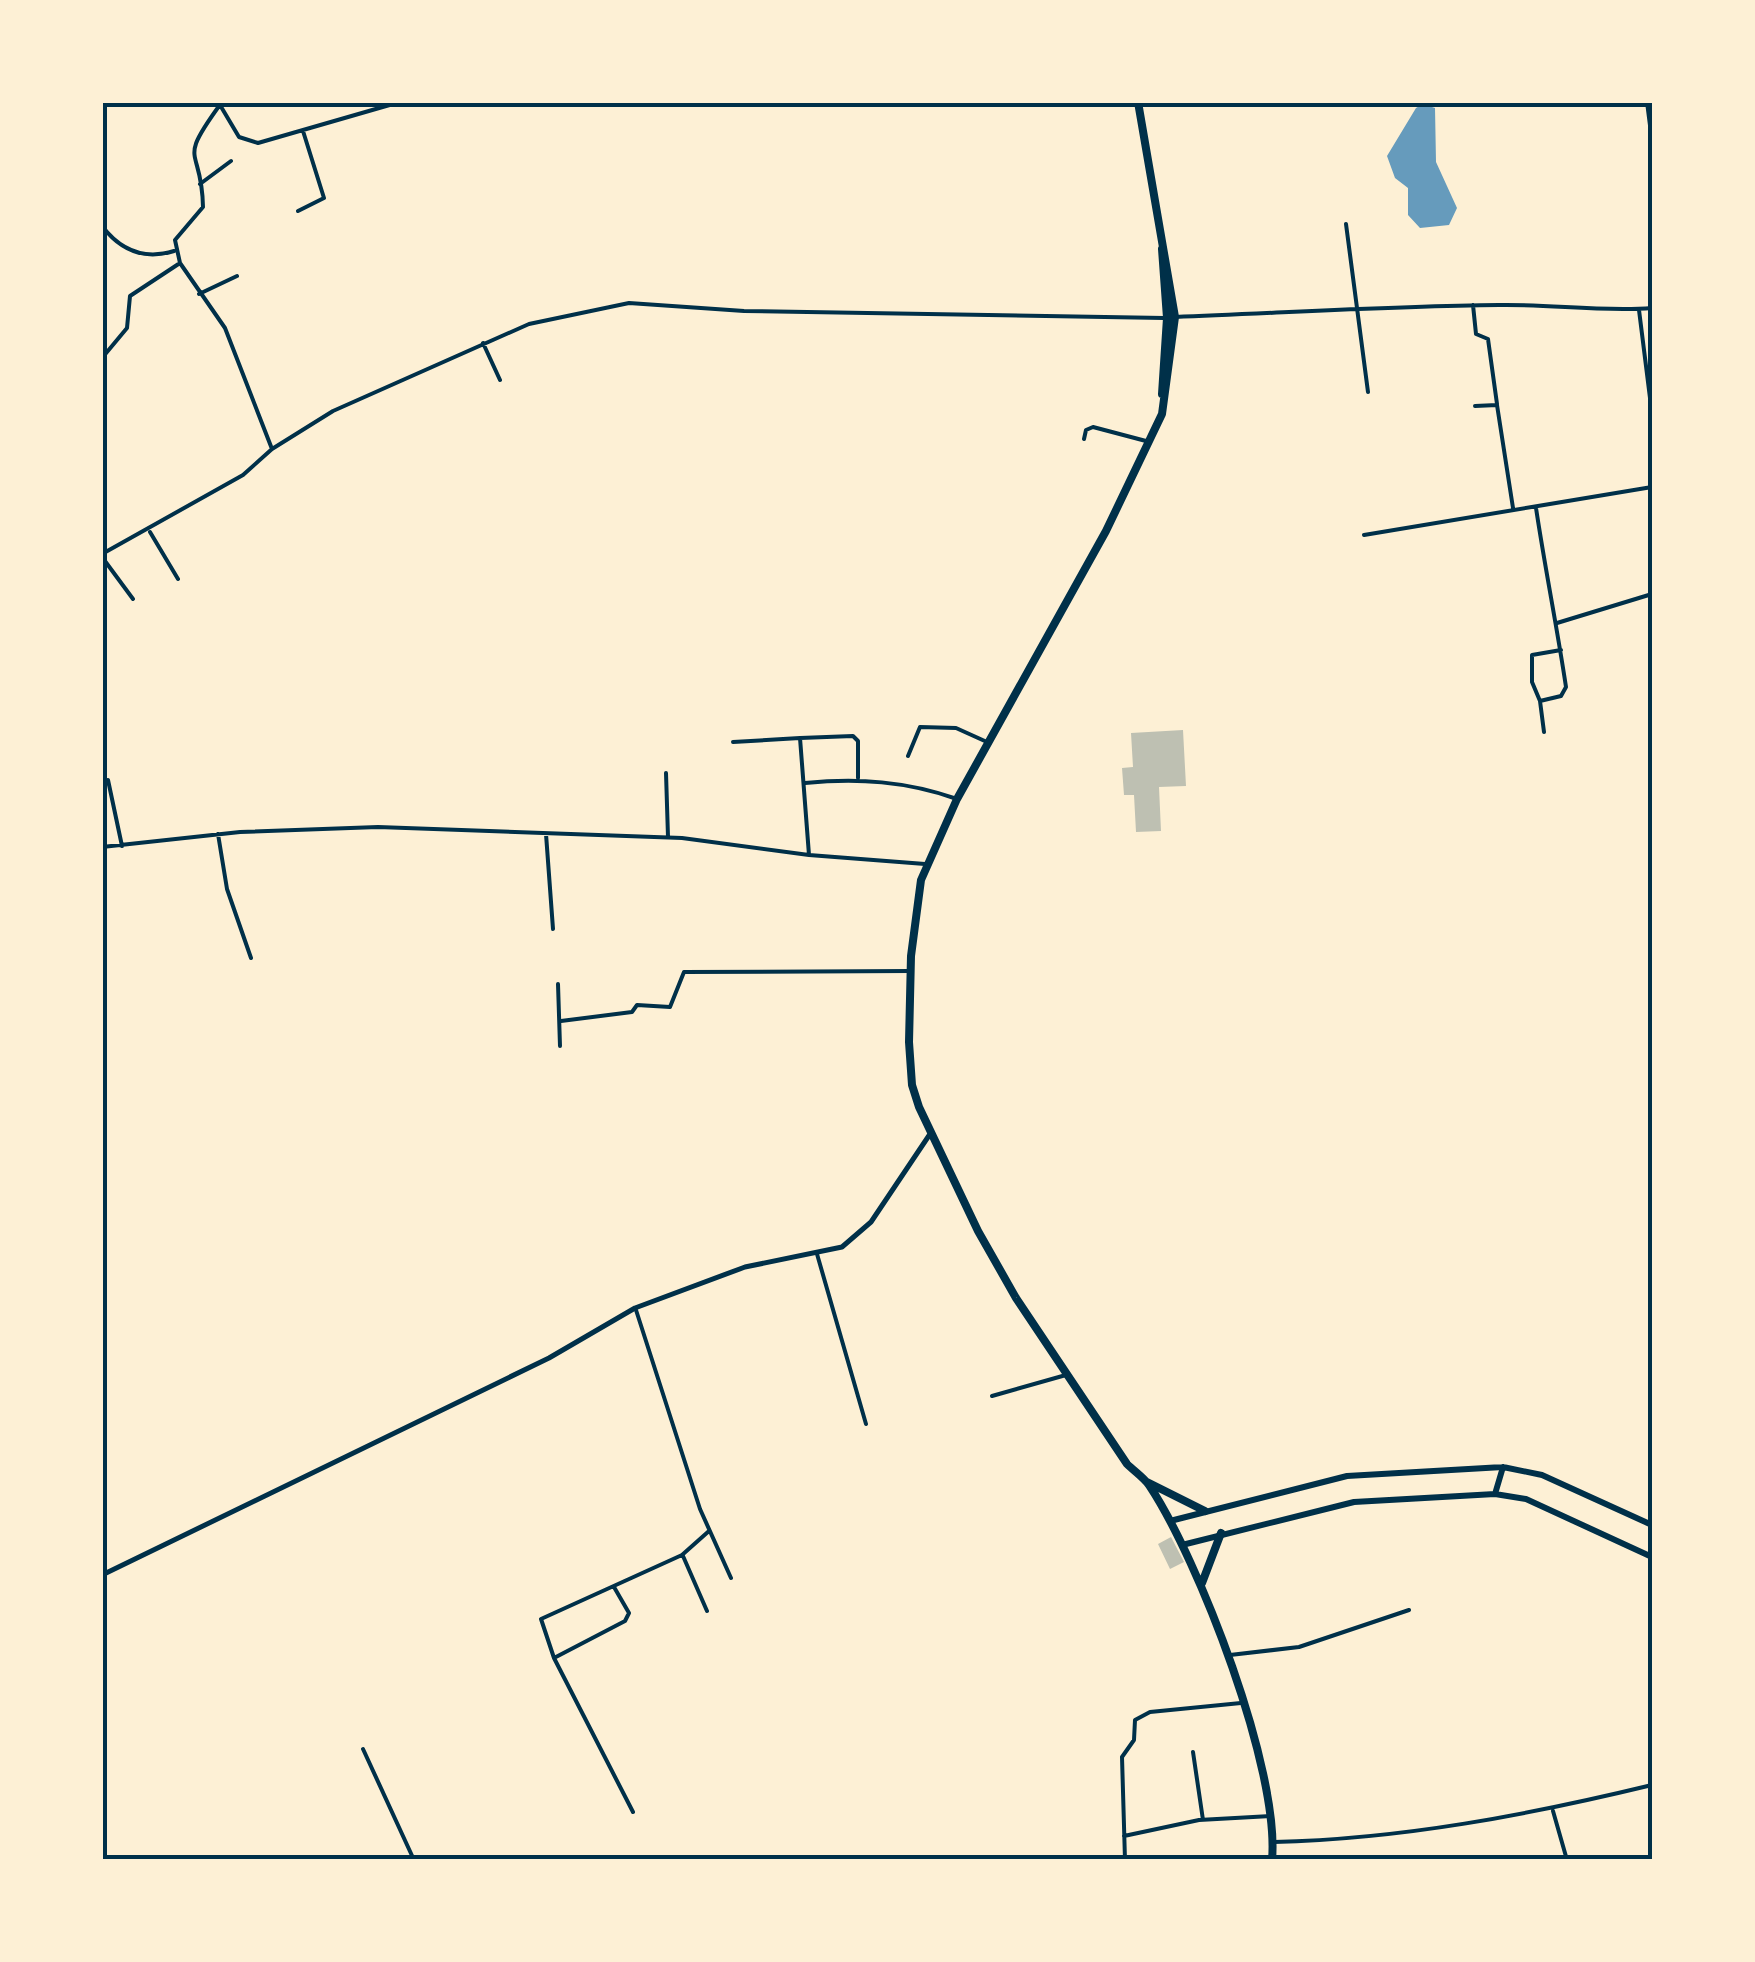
<svg xmlns="http://www.w3.org/2000/svg" width="1755" height="1962" viewBox="0 0 1755 1962" font-family="Montserrat,sans-serif">
<rect width="100%" height="100%" fill="#fdf0d5"/>
<path fill="#669bbc" d="M1423,104L1435,108L1436,162L1457,208L1449,225L1420,228L1408,215V188L1395,178L1387,156L1416,108Z"/>
<path fill="#bec0b2" d="M1183,730L1186,786L1159,787L1161,831L1136,832L1134,795H1124L1122,768L1133,767L1131,733Z
M1171,1537L1184,1562L1170,1569L1158,1544Z"/>
<g fill="none" stroke-linecap="round" stroke-linejoin="round">
<path stroke="#003049" stroke-width="4" d="M1647,102L1652,141
M220,105L239,137L258,143L400,102
M200,184L231,161
M298,211L324,198L303,131
M1346,224L1368,392
M102,226C121,251 145,260 174,251
M180,263L175,240L203,207C202,144 175,166 222,102
M199,294L237,276
M1473,305L1476,334L1488,339L1497,404
M1639,310L1652,414
M1175,317C1283,313 1391,306 1499,305C1551,304 1601,312 1652,308
M483,343L500,380
M102,358L127,328L130,296L180,263L225,328L272,449
M1475,406L1497,405L1513,508
M1084,439L1086,430L1093,427L1146,441
M1536,508C1545,568 1557,627 1566,687L1561,696L1540,701L1532,682V655L1561,650
M150,532L178,579
M1364,535L1652,487
M102,554L243,475L272,449L333,411L529,324L629,303L744,311L1164,318
M102,557L133,599
M1557,623L1652,594
M1540,701L1544,732
M800,738L853,736L858,741V778
M733,742L800,738L809,855
M908,756L920,727L956,728L987,742
M666,773L668,837
M108,780L122,846
M805,783C858,778 906,781 957,799
M218,834L227,889L251,958
M546,834L553,929
M102,847L240,832L378,827L682,838L809,855L925,864
M102,910H103
M558,984L560,1046
M561,1021L632,1012L637,1005L670,1007L684,972L911,971
M817,1254L866,1424
M636,1310L700,1509L731,1578
M992,1396L1066,1375
M683,1556L707,1611
M1230,1655L1299,1647L1409,1610
M554,1658L625,1621L629,1613L614,1587
M363,1749L414,1860
M1193,1752L1203,1820
M1553,1811L1567,1860
M633,1812L554,1658L541,1619L682,1555L709,1531
M1124,1836L1199,1820L1271,1816
M1274,1842C1402,1839 1528,1815 1652,1785
M1125,1860L1122,1757L1134,1740L1135,1720L1150,1712L1241,1703"/>
<path stroke="#003049" stroke-width="5" d="M102,1575L549,1358L635,1308L745,1267L842,1247L871,1222L930,1134"/>
<path stroke="#003049" stroke-width="6" d="M1495,1494L1503,1467
M1170,1521L1347,1476L1503,1467L1542,1475L1652,1525
M1182,1545L1354,1502L1495,1494L1526,1499L1652,1557"/>
<path stroke="#003049" stroke-width="8" d="M1138,102L1175,317L1162,414L1106,531L957,799L921,880L911,956L909,1042L912,1085L919,1107L978,1231L1016,1298L1127,1464C1134,1471 1143,1477 1149,1485C1199,1560 1280,1770 1272,1860
M1162,249L1167,318L1162,394
M1147,1482L1205,1511
M1202,1583L1221,1533"/>
</g>
<rect width="1755" height="1962" fill="none" stroke="#fdf0d5" stroke-width="210"/>
<rect x="105" y="105" width="1545" height="1752" fill="none" stroke="#003049" stroke-width="4"/>
</svg>
